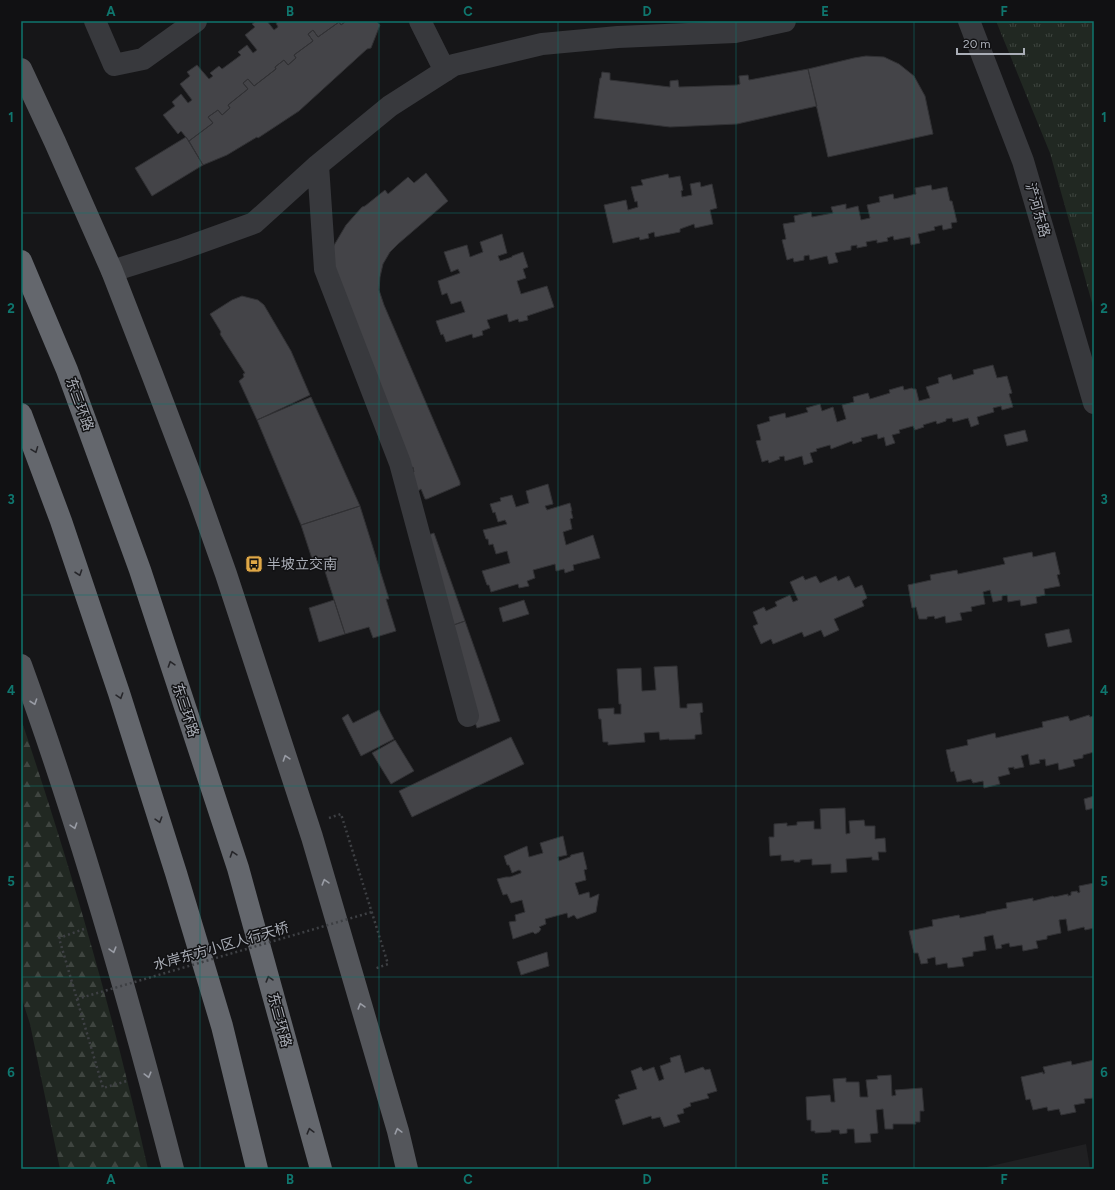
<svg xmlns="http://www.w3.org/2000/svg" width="1115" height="1190" viewBox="0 0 1115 1190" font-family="Figtree,'Noto Sans SC',sans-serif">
<defs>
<pattern id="forest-firs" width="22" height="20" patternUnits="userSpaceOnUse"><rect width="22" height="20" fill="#212822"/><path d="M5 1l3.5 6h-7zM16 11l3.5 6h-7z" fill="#3f4540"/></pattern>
<pattern id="park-tufts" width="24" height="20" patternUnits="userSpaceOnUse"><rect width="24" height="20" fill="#212822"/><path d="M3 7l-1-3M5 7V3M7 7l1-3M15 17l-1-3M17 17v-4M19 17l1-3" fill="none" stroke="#3f4540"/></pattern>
</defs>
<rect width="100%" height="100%" fill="#161618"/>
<path fill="#202022" d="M1086,1144L1090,1169H978Z"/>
<path fill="url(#forest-firs)" d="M21,719C71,867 114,1017 148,1169H60L30,1024L21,996Z"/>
<path fill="url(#park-tufts)" d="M996,21H1094V310L1050,153Z"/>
<path fill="#444448" stroke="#313134" d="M256,21H267L274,30L278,27L276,23L279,21H346L341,25L339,22L318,37L313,30L308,34L313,41L294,55L296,58L288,65L284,60L275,67L276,69L254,86L248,79L243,83L248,89L228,105L230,108L222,115L218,110L208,117L213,123L189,141L181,131L178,134L163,115L175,106L172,102L181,94L188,103L192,100L180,84L190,76L187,72L197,65L209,79L213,76L210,73L219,66L222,69L241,55L238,52L247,45L253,53L257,50L245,35L255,27L252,24Z
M346,21H376L380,25L371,48L367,49L299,111L258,138L257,137L227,155L203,165L189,141L213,123L208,117L218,110L222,115L230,108L228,105L248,89L243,83L248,79L254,86L276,69L275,67L284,60L288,65L296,58L294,55L313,41L308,34L312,31L313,30L318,37L339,22L341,25Z
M866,56L884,57L899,64L914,76L925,96L933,134L828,157L808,69L854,58Z
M808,69L817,106L737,124L670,127L594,118L600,78H601L602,72L610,73V80L670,87V81L678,80L679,87L737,85L740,84L739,76L748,75L749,80Z
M186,137L203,165L152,196L135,168Z
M426,173L448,201L398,244L390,252L383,264L380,277L379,290L384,305L460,482V485L427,499H425L421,489L418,491L411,474L414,472L413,467L401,473L326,273L333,247L346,225L362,207L365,206L385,190L388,194L408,177L414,183Z
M668,174L669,178L680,176L683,190L681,191L682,197L692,195L690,184L700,182L701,187L712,184L717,208L710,210L713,224L695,228L694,224L680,229V232L655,237L654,232L648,234L649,238L640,240L639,237L613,243L604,205L626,200L628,210L638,207L637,201L635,202L631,187L643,185L641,180Z
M931,185L932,190L947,187L950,201H952L957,222L951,223L952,228L943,230L942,225L934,227L935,230L918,234L920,243L911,245L910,237L894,240L893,236L887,238L888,241L877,243V240L866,242L867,246L857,248V245L851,246V250L835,253L838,262L829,264L827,256L810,260L809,255L804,256V260L794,262L793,258L787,260L782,240L786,239L783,224L795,222L794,216L811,212L812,217L833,213L831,207L846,204V209L858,206L861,220L870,218L867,205L880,202L879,197L893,194L894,199L916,194L915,188Z
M502,234L507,253L498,256L500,261L512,257V256L523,252L528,267L523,269L526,278L517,281L521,294L547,286L554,307L527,316L528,320L519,322L518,319L509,322L507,314L487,320L490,328L482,331L483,335L473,338L472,334L446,342L443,334L441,335L436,321L465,312L461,301L451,304L447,293L442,295L438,281L460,273L458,269L451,272L444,252L467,245L470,257L483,252L480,242Z
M242,296L258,300L264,305L291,351L310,395L257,420L239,381L244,377L243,374L245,373L220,334L221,332L210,314L232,300Z
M993,365L997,378L1007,376L1012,393L1009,394L1013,407L1002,410L1001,406L993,408L994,412L977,417L979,424L971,427L968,418L953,422L952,418L946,419V421L937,424L936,421L923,425L924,427L915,430L913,426L899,430L900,433L892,435L895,443L886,446L884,437L878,439L877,434L861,438L862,441L853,444L852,441L831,449L830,445L816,449L817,451L810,453L813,462L804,465L802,456L785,461L784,456L779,457L780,459L769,463L768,460L762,462L756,441L761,440L757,425L770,421L769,417L785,413L786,418L808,412L806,408L820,404L822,411L833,407L837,422L846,419L842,405L854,402L853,397L868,393L870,399L890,393L889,390L903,386L904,390L912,388L913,389H916L919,401L930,398L926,387L939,383L938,378L951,374L953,380L974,374L973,370Z
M311,397L360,506L301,525L257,420Z
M1025,430L1028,441L1007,446L1004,435Z
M548,484L553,504L545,506L547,510L570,503L572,511H571L573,518L570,519L572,529L563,532L566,545L593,535L600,558L573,565L574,570L565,573L564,569L556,571L555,564L533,570L535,578L527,581L529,586L519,588L518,584L491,592L489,585H487L482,571L510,563L507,551L496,554L493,544L489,545L488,539H486L483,530L507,524L505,520L498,522L495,512L493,513L490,504L501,501L500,498L512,495L516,507L529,503L526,491Z
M360,506L389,599H386L396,631L373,638L369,627L345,634L323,565L315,568L301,525Z
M434,533L465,621L442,629L412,541Z
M1032,552L1033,557L1055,552L1060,574L1057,575L1060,586L1044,589L1045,595L1036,597L1037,603L1021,606L1020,600L1008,602L1007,595L1002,596V600L993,602L990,590L983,592L985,604L971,607L972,611L960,613L962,620L946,623L945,616L935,619L934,616L927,617V619H919L916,607L912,608L908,585L931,580L930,575L957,570L958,574L1005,564L1003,558Z
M803,576L805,580L816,576L820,583L836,576L838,581L849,576L855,588L862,585L867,598L862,601L864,606L834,619L839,630L824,637L821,630L804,637L802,632L773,644L771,639L761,644L753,626L758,624L753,612L764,607L766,611L777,606L775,602L790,595L793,602L798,600L790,582Z
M334,600L345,634L319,642L309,608Z
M524,600L529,614L503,622L499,608Z
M465,621L500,721L477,728L442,629Z
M1069,629L1072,642L1048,647L1045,634Z
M677,666L680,708H687V704L702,703L703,712L700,713L702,734L695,735V739L669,740V739L660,740L659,732L644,733L645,742L608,745V742H603L601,719H599L598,709L614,708V714H621V704H619L617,669L641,668L642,691L656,690L654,667Z
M379,710L394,739L361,756L342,718L348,714L353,723Z
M1089,715L1090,717L1093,716L1094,720V752L1083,755V758L1073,760L1075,766L1059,770L1058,763L1046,766L1045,759L1039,760L1040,763L1030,765L1028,754L1021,756L1024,767L1014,769V767L1008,768L1010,774L998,777L1000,784L984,788L983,781L973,783L971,779L957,782L954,771L951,772L946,750L968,745L967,740L995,733L996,738L1043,727L1042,722L1068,716L1070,721Z
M511,737L524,764L412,817L399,791Z
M395,740L414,771L391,784L372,753Z
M1094,796V808L1086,810L1084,799Z
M845,808L846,834L850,833L849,821L864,820L865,826H875V839L885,838L886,852H878L879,860H872V857L846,859L847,872L831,873V864L812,865V859L800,860V862H794V860L781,861V855L770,856L769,837H774V824L787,823V826L797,825V822L814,821V829H821L820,809Z
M563,836L567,855L558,857L559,861L570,857L571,855L583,852L587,869L584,870L586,880L575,883L579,895L589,892L590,898L599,894L596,912L577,919L574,915L568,918L567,913L545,919L546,924L539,927L541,929L539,932L535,934L533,932L513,939L509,922L516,921L515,915L525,912L522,900L511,903L507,894L503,895L497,879L506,877H510L521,873V871L519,870L512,873L509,865H507L504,856L527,846L529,857L543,853L540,843Z
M1094,883V928L1085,930L1084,927L1068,931L1066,919L1059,920L1061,933L1047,936V939L1036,941L1038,948L1023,951L1022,945L1010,947L1009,943L1001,945L1002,948L996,949L993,935L984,937L986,950L973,952V956L962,958L964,966L948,968L947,963L936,965L935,957L927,959L928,963L921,964L918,953H914L909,931L933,926L932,920L959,915L960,918L986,913V912L1007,908L1006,903L1033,898V901L1053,896L1054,897L1068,894V896L1071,895V892L1077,891L1078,893L1080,892L1079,886Z
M547,952L549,966L521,975L517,962Z
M680,1055L685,1073L703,1067L705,1070L710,1069L717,1091L707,1094L709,1098L690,1103L691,1106L683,1109L684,1113L677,1115L680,1122L664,1127L660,1117L652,1119L651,1116L623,1125L615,1100L620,1098L618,1095L637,1089L631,1071L641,1067L643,1071L654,1067L659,1081L664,1079L660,1066L671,1062L670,1058Z
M1094,1060V1098L1084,1099L1085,1103L1074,1105L1076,1112L1061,1115L1059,1109L1048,1111L1047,1107L1033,1110L1030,1099L1026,1100L1021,1077L1043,1072V1074L1045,1073L1043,1067L1071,1061L1072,1065Z
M891,1075L892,1096L896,1095L895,1090L922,1088L924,1111H920V1122H915L916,1124H893V1129H885L883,1109L876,1110L878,1133L870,1134L871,1142L855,1143L854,1129H847V1133L840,1134L839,1130H831V1132L815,1133V1131H811V1120H807L806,1097L830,1095L831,1102H835L833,1079L846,1078V1082H859L860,1097H868L866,1080L878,1079L877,1076Z"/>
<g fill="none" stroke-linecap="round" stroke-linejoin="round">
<path stroke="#3e4044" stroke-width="2.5" stroke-dasharray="2 3" stroke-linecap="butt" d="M329,818L341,814L388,964L374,969
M84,929L59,938L103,1088L127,1081"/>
<path stroke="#38393d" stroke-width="22" d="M95,21L114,65L143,59L196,21
M420,21L445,71
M969,21L1023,161L1094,403
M318,165L325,269L400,463L468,716
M112,271L179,250L254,223L318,165L390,106L454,65L542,44L618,37L735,32L785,21"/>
<path stroke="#54565b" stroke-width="22" d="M21,69L55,142L112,271L152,374L198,495L226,574L312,837L398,1131L407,1169
M21,665C81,830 129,999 173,1169"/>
<path stroke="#64676d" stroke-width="22" d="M21,261L67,370L140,570L238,868L321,1169
M21,414L61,521L119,693L176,873L222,1026L257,1169"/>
<path stroke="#3e4044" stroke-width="2.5" stroke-dasharray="2 3" stroke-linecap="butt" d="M77,999L372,912"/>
</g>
<defs><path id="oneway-chevron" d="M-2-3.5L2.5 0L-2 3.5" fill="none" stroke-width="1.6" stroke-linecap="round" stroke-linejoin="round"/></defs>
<g stroke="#26262a">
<use href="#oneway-chevron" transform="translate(35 450) rotate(69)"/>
<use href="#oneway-chevron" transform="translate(79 573) rotate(71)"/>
<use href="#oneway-chevron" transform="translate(171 664) rotate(-108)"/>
<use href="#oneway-chevron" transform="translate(120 696) rotate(72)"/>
<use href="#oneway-chevron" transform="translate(159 820) rotate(73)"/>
<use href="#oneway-chevron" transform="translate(233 854) rotate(-108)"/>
<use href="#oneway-chevron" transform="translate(269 979) rotate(-106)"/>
<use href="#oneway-chevron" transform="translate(310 1131) rotate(-105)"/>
</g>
<g stroke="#999ca5">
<use href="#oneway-chevron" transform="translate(34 702) rotate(71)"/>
<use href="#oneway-chevron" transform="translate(286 758) rotate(-108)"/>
<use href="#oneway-chevron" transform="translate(74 826) rotate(72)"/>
<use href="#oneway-chevron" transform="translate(325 882) rotate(-106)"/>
<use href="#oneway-chevron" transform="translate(113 950) rotate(74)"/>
<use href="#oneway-chevron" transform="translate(361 1006) rotate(-106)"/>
<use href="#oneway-chevron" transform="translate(148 1075) rotate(75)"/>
<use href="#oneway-chevron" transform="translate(398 1131) rotate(-105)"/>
</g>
<path fill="none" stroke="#0f766e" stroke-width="1" stroke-opacity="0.55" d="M200,21V1169M379,21V1169M558,21V1169M736,21V1169M914,21V1169M21,213H1094M21,404H1094M21,595H1094M21,786H1094M21,977H1094"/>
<defs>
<symbol id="bus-square" viewBox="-11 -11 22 22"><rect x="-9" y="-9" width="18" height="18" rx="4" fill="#e0a847" stroke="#111113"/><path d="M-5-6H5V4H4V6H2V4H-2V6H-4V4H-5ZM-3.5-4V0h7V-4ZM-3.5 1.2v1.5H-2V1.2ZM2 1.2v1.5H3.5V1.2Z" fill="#111"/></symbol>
</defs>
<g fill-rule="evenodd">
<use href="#bus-square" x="244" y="554" width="20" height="20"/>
</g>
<g text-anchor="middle" stroke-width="3" stroke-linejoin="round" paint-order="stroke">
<g font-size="14" fill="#aaaeb7" stroke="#111113">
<text transform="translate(1038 210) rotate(74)" y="5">浐河东路</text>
<text transform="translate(80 404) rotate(70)" y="5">东三环路</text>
<text transform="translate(186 710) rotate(72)" y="5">东三环路</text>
<text transform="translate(221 946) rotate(-16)" y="5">水岸东方小区人行天桥</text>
<text transform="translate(280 1020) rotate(75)" y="5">东三环路</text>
</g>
<g font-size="14" fill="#aaaeb7" stroke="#111113" text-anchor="start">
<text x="267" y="569">半坡立交南</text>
</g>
</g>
<rect width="1115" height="1190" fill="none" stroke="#111113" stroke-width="44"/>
<path d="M957 48v6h67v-6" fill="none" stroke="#aaaeb7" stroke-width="2"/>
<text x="963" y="48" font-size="12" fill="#aaaeb7" stroke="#111113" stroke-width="3" paint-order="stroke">20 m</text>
<rect x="22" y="22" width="1071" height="1146" fill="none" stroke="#0f766e" stroke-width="1.5"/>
<g font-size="13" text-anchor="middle" font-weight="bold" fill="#0f766e">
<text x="111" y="16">A</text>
<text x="290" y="16">B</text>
<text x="468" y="16">C</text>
<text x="647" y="16">D</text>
<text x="825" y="16">E</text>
<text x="1004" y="16">F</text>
<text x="11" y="122">1</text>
<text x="1104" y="122">1</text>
<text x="11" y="313">2</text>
<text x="1104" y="313">2</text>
<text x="11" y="504">3</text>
<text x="1104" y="504">3</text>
<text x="11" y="695">4</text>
<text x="1104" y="695">4</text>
<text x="11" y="886">5</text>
<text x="1104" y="886">5</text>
<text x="11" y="1077">6</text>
<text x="1104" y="1077">6</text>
<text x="111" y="1184">A</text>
<text x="290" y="1184">B</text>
<text x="468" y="1184">C</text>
<text x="647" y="1184">D</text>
<text x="825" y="1184">E</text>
<text x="1004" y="1184">F</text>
</g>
</svg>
